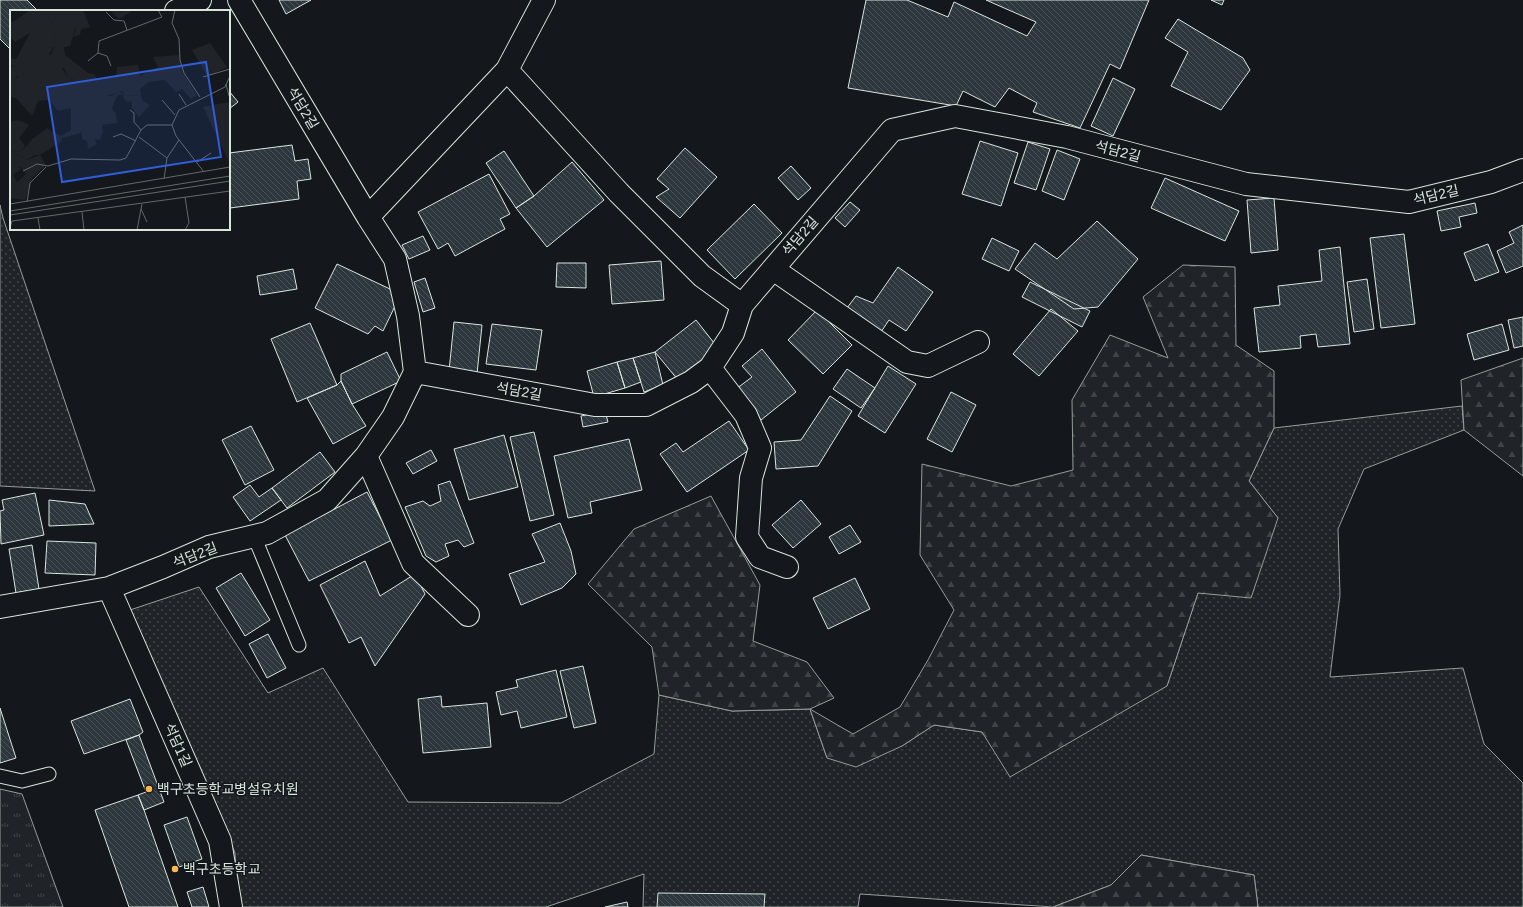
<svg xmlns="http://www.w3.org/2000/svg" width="1523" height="907" viewBox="0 0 1523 907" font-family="Helvetica,'Noto Sans KR',sans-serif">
<defs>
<pattern id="grass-dots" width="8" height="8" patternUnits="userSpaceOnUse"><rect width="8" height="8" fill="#202428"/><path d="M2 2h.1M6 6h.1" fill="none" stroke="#404447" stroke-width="1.8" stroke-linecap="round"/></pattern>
<pattern id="forest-firs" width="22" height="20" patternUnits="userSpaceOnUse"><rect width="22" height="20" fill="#202428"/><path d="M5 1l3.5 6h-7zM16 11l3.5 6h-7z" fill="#404447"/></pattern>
<pattern id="park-tufts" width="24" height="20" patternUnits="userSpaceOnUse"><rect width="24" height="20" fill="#202428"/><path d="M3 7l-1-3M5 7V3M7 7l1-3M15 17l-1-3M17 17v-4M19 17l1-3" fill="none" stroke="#404447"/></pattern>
<pattern id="building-back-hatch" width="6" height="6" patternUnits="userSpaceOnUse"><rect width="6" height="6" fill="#2c363c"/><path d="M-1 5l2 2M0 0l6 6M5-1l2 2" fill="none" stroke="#4a5358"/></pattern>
</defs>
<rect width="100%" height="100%" fill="#14181c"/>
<path fill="url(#grass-dots)" stroke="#939e99" d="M0,205L3,218L95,491L0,486Z
M1462,406L1464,430L1364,469L1338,529L1340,595L1330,677L1463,668L1484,744L1523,783V907H1258L1254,875L1141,855L1111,885L1053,907L860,894L858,907H643L644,874L546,907H238L235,853L130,610L199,587L268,693L323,668L408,802L561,803L654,754L659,695L732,711L810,709L827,758L902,746L934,725L982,732L1167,686L1198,593L1278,518L1249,481L1274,428Z"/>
<path fill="url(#forest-firs)" stroke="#939e99" d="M1183,265L1235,267L1236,345L1274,371V428L1249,481L1278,518L1251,598L1198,593L1167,686L1010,777L982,732L934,725L902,746L856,767L827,758L810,709L732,711L659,695L652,647L588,584L634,529L711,496L760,585L753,641L807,662L834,698L810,709L853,734L900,707L928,660L954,610L920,555L922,464L1011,486L1073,470L1072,400L1110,335L1168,358L1143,297Z
M1523,358V476L1464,430L1461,380Z
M1141,855L1254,875L1258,907H1053L1111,885Z"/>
<path fill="url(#park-tufts)" stroke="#939e99" d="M0,789L22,794L63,907H0Z"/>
<path fill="url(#building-back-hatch)" stroke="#d8e6dc" d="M0,0H27L38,11H11V50L0,39Z
M279,0H311L286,14Z
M866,0H907L948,17L954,2L1027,36L1036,22L986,0H1149L1120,69L1110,64L1080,128L1033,112L1037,103L1009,88L995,107L963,91L956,106L848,88Z
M1211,0H1224L1222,5Z
M1178,19L1243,58L1250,70L1221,110L1171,86L1188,52L1165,38Z
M1113,78L1135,89L1113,136L1091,126Z
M229,91L238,102L229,109Z
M980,141L1018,153L1001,206L962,194Z
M1028,142L1050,149L1036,190L1014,183Z
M292,145L295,161L308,159L311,179L297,181L299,199L230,208L229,198V153Z
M685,148L717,177L680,218L656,197L669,189L657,179Z
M1057,150L1080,159L1064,200L1042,191Z
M504,151L534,196L516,208L486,163Z
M572,162L604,200L547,247L516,208L534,196Z
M791,166L811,188L798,200L778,178Z
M489,174L510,214L500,219L505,229L455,256L448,243L438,249L418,212Z
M1165,178L1239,211L1225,241L1151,208Z
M1274,198L1278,250L1251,253L1247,200Z
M850,202L860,210L845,227L835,218Z
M1475,203L1477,213L1459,217L1461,227L1441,231L1437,211Z
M754,204L782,233L735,279L707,250Z
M1097,221L1138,259L1098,307L1074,309L1015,269L1035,243L1057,259Z
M1523,225V266L1506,273L1497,251L1514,243L1509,232Z
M1404,234L1415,324L1381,328L1370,238Z
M423,236L430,250L409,259L402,245Z
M992,238L1019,251L1009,271L982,259Z
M1488,244L1499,272L1475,281L1464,253Z
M1340,247L1350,344L1318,347L1316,334L1300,336L1301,348L1259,352L1254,308L1280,305L1278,286L1322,281L1319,250Z
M661,261L664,300L612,304L609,265Z
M557,263H586V288L556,287Z
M337,264L390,289L396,304L383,331L375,326L368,334L315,308Z
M898,267L933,292L906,331L889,320L881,332L847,308L856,296L873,303Z
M293,269L297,289L260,295L257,276Z
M425,278L435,308L423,312L414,282Z
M1367,279L1374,329L1354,332L1347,282Z
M1030,282L1090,311L1082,327L1022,297Z
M1051,309L1078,331L1039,376L1013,354Z
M817,310L852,345L823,374L788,340Z
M1523,317V346L1514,348L1508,320Z
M696,320L718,348L678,380L655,352Z
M454,322L482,325L477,374L449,371Z
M310,323L337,385L297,402L271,339Z
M492,324L542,330L536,370L486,364Z
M1502,324L1509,350L1474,360L1467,334Z
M762,349L796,392L761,420L736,389L752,377L742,366Z
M387,352L401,381L352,404L341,381V374Z
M655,352L663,385L644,392L633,358Z
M633,358L641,382L625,388L617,362Z
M617,362L625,388L594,397L587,371Z
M888,366L916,384L885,433L858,416Z
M847,369L875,388L861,408L833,389Z
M341,381L352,404L366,426L333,444L307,398L337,385Z
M951,392L976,405L952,452L927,439Z
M830,396L852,411L818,466L776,469L774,442L801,440Z
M605,411L608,422L583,427L581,416Z
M729,421L749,450L687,492L660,454L676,443L683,452Z
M251,426L274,470L245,485L222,440Z
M534,432L554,515L530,521L510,437Z
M504,435L518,487L469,500L454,449Z
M629,439L642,490L590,502L592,513L568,518L554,456Z
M431,450L437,461L413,474L406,463Z
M320,452L335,472L287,508L272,488Z
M450,481L474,543L464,547L458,540L445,544L449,556L436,562L426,556L405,507L423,501L430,506L441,501L438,485Z
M250,485L259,497L272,488L281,500L250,521L233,497Z
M367,492L392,540L309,581L285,535Z
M35,493L44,535L1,544L0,511L4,510L2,500Z
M49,500L85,504L94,524L49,526Z
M801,500L821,524L793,548L772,525Z
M560,523L571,551L576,574L562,588L521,605L509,574L545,562L532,534Z
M850,525L861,542L839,554L829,537Z
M47,541L96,543L95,575L45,573Z
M32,545L39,589L16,593L9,549Z
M365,561L380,596L415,574L425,594L375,666L361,637L349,643L320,585Z
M241,573L270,620L245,636L216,588Z
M855,578L870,609L828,629L813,598Z
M268,634L286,668L267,678L249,644Z
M583,666L596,723L574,728L560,671Z
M556,670L567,717L521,728L517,711L501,715L496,692L518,687L516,680Z
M441,696L442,707L487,703L491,747L423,753L418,699Z
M130,699L143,732L139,735L84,754L71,721Z
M0,708L16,758L0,763Z
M139,735L164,802L144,810L138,795L146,792L126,740Z
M138,795L144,810L178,907H129L95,810Z
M187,817L202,859L179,867L164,825Z
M203,887L209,907H192L187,892Z
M658,893L765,894L764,907H657Z
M627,902L628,907H605Z"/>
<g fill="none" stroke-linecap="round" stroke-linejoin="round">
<defs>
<path id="service" d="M254,536L299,645
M0,776L22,781L49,774"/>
<path id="minor" d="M176,11L200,0
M507,70L619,193L702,276L742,305
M368,217L507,70L544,0
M773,269L907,362L928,366L978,342
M710,368L746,415L760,448L751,478L747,537L760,557L787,567
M415,372L595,405H646L691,382L710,368L733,333L742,305L892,130L955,116L1067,137L1246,184L1409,202L1491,182L1523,170
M366,456L413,563L468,615
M109,588L220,841L231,907
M0,607L109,588L163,567L209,547L267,533L327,500L366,456L393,417L415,372L408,316L395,259L368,217L239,0"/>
</defs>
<use href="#service" stroke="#d8e6dc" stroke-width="15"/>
<use href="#minor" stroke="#d8e6dc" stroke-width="24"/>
<use href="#service" stroke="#14181c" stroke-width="13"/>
<use href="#minor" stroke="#14181c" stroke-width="22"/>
</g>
<g fill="#ffb74d" stroke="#14181c" stroke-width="1.5">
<circle cx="149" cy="789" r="4"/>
<circle cx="175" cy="869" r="4"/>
</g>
<g text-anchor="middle" stroke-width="3" stroke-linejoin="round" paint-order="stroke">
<g font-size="14" fill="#d8e6dc" stroke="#14181c">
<text transform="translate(303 108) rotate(59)" y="5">석담2길</text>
<text transform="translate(1118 151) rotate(15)" y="5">석담2길</text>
<text transform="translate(1436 195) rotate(-13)" y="5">석담2길</text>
<text transform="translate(800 236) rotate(-49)" y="5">석담2길</text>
<text transform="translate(519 391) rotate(10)" y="5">석담2길</text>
<text transform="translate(195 555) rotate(-21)" y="5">석담2길</text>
<text transform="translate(178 745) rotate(66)" y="5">석담1길</text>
</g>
<g font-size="14" fill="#d8e6dc" stroke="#14181c" text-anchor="start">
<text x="157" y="794">백구초등학교병설유치원</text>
<text x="183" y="874">백구초등학교</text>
</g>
</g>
<g transform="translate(10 10)">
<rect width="220" height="220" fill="#14181c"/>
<path d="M20,0H53L41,13L44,18L36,17V37L43,38L39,44L46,48L58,68L81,73L87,69L106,67L107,57L128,55L130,66L148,57L143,47L169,45L172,62L187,85L181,89L172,79L166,82L155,70L139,72L130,79L131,85L115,86L112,81L97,86L76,104L71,123L52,128L51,126L61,120V98L48,101L39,90L28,91L22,106L7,89L0,86V71L8,67L4,56L0,55V48L6,49L20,23L5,32L0,27V11L3,12ZM60,0H73L80,17L71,19L70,25L63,27L66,19ZM219,92L220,96V154L193,97ZM8,144L17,150L30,145L36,155L22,168L15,190L0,188V166L3,165L7,172L16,164L11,157L0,155V150Z" fill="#202428"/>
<path d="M53,0H60L67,12L60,36L54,37L55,45L78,63L84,64L87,69L78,76H66L64,69L58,68L54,58L48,56L46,48H40L45,34L43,25L49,18H44L41,13ZM0,55L9,60L11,64L0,71ZM109,81L115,86L131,85L132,90L140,95L129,107L122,98V92L116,91L113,87L114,86L110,84L106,88L102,99L106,104L107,113L92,115L93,122L90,130L84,129L87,134L78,139L77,131L72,129L71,105L76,104L78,94L93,82L97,86H102ZM8,110L19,115L9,128L15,136L9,142L0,141V112ZM37,118L51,126L52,131L30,145H24L18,135L20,131ZM5,149L11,159L0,167V155Z" fill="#202428"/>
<path d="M100,0H124L109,9ZM36,16L50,18L43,25L45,34L43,38L36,37ZM18,135L24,145L17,150L8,144L0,150V141L9,142Z" fill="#202428"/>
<path d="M200,33L217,57L201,65L196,64L182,40Z" fill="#202428"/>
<path fill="none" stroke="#626a69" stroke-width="1" d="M165,0L162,13L169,29L170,50L174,63L190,87M96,2L104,10L114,11L117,20M88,43L97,46L101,56M78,51L88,43L89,31L152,7L148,0M193,67L220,59M216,74L219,86M169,84L176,95M152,90L165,105M120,100L124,103V112L131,120M103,127L111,124L126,131M129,127L157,148M187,152L201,143M13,161L27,154L38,156L61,149L110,150L116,148L131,120L137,115H162M194,162L166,126L162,115L169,100L215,77L220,66M154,169L157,148L169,130M17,192L20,173L36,157M0,194L220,157M131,199L137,212M0,201L220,166M72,202L74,220M0,205L220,171M28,208L30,220M0,218L2,211L220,181M127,220L132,194M175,220L179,213L175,187"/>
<path fill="#305dd8" fill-opacity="0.15" stroke="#305dd8" stroke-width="2" d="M196,52L211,147L52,172L37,77Z"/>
<rect width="220" height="220" fill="none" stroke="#d8e6dc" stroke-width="2"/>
</g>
</svg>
